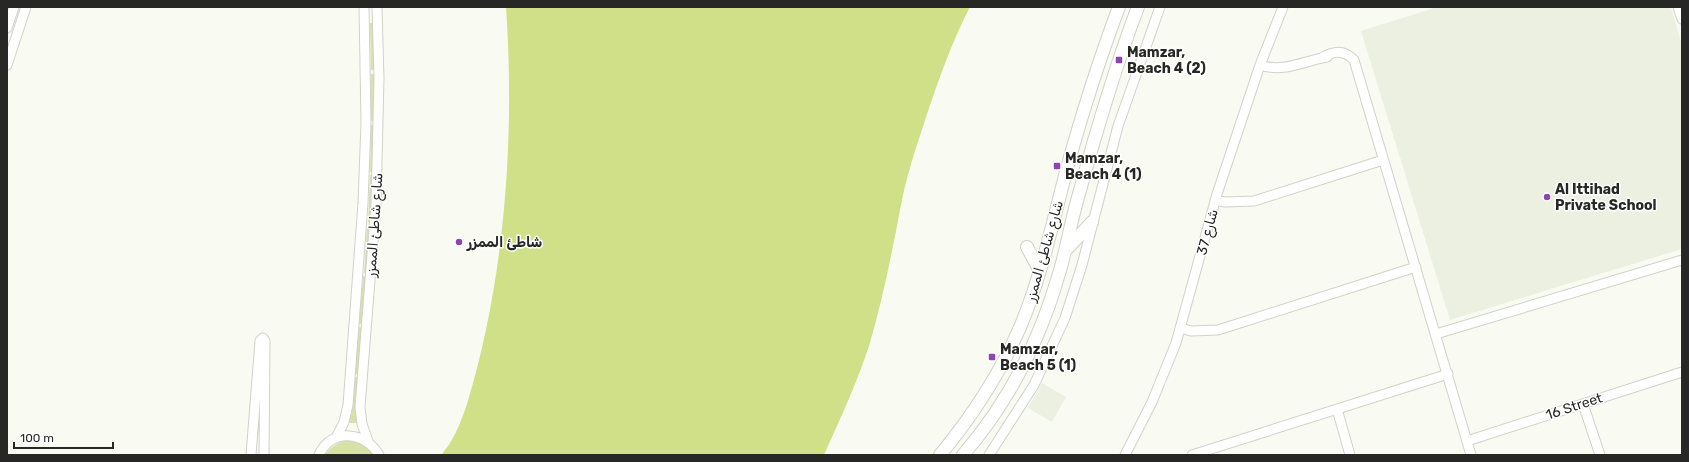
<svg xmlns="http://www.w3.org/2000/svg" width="1689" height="462" viewBox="0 0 1689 462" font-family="Rubik,'Noto Naskh Arabic',sans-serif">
<rect width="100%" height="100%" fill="#f9fbf2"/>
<path fill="#ecf0e0" d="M1437,7H1671L1682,45V249L1450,320L1361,31Z
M1042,383L1066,397L1052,422L1028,408Z"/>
<path fill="#d6e2a8" d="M370,23H374L375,70H371Z
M371,74H375V121H371Z
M371,125H375L374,172H370Z
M370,175H374L371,222H368Z
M367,226H371L368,274L364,273Z
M363,276L367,277L364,324H359Z
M359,327L363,328L360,374H355Z
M355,377H359L357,423H349L352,411Z
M347,440C358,442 367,445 373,455H325C331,446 337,443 347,440Z"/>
<path fill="#d0e089" d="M506,7H970C952,41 939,79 926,117C918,142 909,168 903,195C893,246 884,296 869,346C857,383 840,419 824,455H442C443,451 448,447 450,443C457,432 463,416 467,404C505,279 515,137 506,7Z"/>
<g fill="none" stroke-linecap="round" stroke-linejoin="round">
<defs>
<path id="minor" d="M1678,7L1682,19
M7,28L14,7
M1321,58C1334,51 1343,49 1354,60L1471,455
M7,65L26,7
M1260,65C1284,73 1303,61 1327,57
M1215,200L1225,202L1254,201L1383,160
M1181,328L1191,331L1218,330L1416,267
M1436,334L1682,260
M1583,404L1600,455
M1337,409L1350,455
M336,438L344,422L348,405L363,203L366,123L364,7
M368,441L362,424L360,407L376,204L379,78L377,7
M1467,441L1682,372
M251,455L260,341L263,338L265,341L264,455
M319,455C331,427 366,432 379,455
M989,455L1034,385L1065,318L1082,265L1118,126L1160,7
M1125,455L1152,402L1176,343L1217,194L1260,65L1283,7
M1192,455L1448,374"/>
<path id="major" d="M1027,247L1040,271
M1066,250L1092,222
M940,455C973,415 1001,372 1021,325C1042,274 1053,221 1067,168C1082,114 1099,60 1119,7
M963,455C1007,404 1039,342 1058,277C1066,252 1070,226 1077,201C1095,135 1114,70 1138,7"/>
</defs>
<use href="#minor" stroke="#d0d2ca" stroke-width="11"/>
<use href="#major" stroke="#d0d2ca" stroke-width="14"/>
<use href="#minor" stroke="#fff" stroke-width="9"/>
<use href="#major" stroke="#fff" stroke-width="12"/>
</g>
<g fill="#8f44b6" stroke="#fff" stroke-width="1.5">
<rect x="1115" y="56" width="8" height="8" rx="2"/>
<rect x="1053" y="162" width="8" height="8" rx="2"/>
<circle cx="1547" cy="197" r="4"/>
<circle cx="459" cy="242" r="4"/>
<rect x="988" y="353" width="8" height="8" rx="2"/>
</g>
<g text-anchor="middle" stroke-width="3" stroke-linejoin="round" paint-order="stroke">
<g font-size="14" font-weight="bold" fill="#272825" stroke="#fff" text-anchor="start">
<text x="1127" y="57">Mamzar,<tspan x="1127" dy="16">Beach 4 (2)</tspan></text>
<text x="1065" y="163">Mamzar,<tspan x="1065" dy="16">Beach 4 (1)</tspan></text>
<text x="1555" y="194">Al Ittihad<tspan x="1555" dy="16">Private School</tspan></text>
<text x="467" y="247">شاطئ الممزر</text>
<text x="1000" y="354">Mamzar,<tspan x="1000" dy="16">Beach 5 (1)</tspan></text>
</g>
<g font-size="14" fill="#272825" stroke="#fff">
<text transform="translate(374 225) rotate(-86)" y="5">شارع شاطئ الممزر</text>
<text transform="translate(1207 232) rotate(-75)" y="5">شارع 37</text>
<text transform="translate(1044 251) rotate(-74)" y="5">شارع شاطئ الممزر</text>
<text transform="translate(1574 406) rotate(-18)" y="5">16 Street</text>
</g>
</g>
<rect width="1689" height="462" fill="none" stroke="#272825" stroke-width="16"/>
<path d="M14 442v6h99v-6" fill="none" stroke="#272825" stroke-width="2"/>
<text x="20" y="442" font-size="12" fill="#272825" stroke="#ffffff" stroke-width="3" paint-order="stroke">100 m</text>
</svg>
